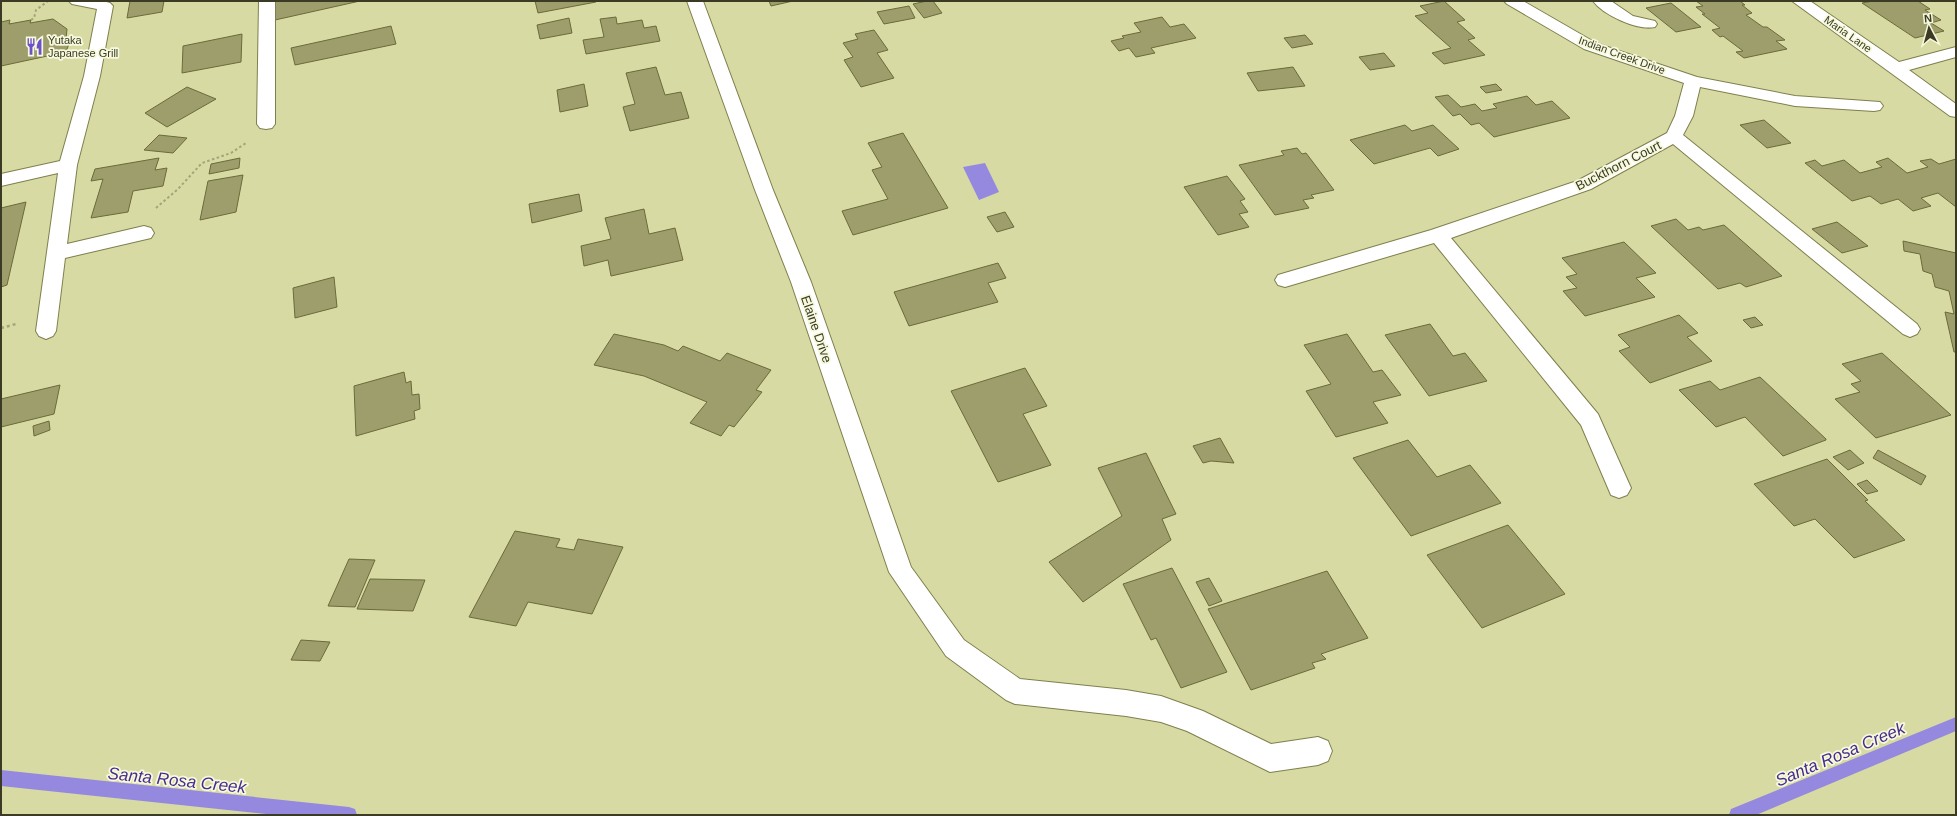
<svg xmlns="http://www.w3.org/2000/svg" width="1957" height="816" viewBox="0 0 1957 816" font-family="Helvetica,sans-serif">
<rect width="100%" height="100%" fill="#d8daa4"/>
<path fill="#9589df" d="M985,163L999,192L979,200L963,167Z"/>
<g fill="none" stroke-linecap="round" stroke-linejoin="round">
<path fill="#9589df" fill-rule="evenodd" d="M1956,717V731L1756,815H1729L1731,809Z
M1,770L349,807L355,809L357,815H276L1,786Z"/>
</g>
<path fill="#9d9e6b" stroke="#6b6b39" d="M130,1H164L162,12L127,18Z
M274,1H360L275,20Z
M535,1H596V2L538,13Z
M769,1H793L771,6Z
M927,1H933L942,13L924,18L913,4Z
M1444,1L1465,20L1457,22L1475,38L1468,40L1485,55L1444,64L1432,53L1451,48L1415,16L1428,13L1420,6Z
M1696,1H1740L1745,5H1742L1752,13L1746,15L1763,27H1767L1785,40L1776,41L1787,49L1744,58L1736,52L1743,51L1723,36L1720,37L1712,30L1720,28L1702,14H1705L1696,7L1703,6Z
M1873,1H1918L1930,9L1925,10L1941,20L1931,23L1944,31L1915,38L1862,3Z
M1671,3L1701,27L1676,32L1646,8Z
M909,6L915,18L884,24L877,12Z
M616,17L617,24L642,20L644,28L656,26L660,41L586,54L583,40L604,37L600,19Z
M1162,17L1170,27L1184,24L1196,38L1151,48L1155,53L1136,57L1129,48L1119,51L1111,41L1124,38L1122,36L1141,32L1134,23Z
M569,18L572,33L540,39L537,25Z
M53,19L67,29L66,39L71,38L66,52L1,66V22L10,20L9,24L31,20L30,23Z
M391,26L396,44L295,65L291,48Z
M874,30L888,50L877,53L894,78L861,87L844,60L853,57L843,43L858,39L855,34Z
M242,34L241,62L182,73L183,46Z
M1305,35L1313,44L1292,48L1284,38Z
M1384,53L1395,66L1370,70L1359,57Z
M656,67L665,95L681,92L689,118L630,131L623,107L635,104L626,73Z
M1293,67L1305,86L1258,91L1247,73Z
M584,84L588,106L560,112L557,90Z
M1496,84L1502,90L1486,93L1480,87Z
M187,87L216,99L167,127L145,113Z
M1448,95L1461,107L1475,104L1482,111L1497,108L1493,104L1527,96L1536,105L1552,101L1570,118L1494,137L1479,123L1471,125L1460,114L1453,116L1435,97Z
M1764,120L1791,143L1767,148L1740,125Z
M1405,125L1412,131L1433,125L1459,149L1438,156L1430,148L1374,164L1350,140Z
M903,133L948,208L853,235L842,211L888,199L872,170L882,167L868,143Z
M159,135L187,138L173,153L144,150Z
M1297,148L1302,154L1306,153L1334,190L1311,195L1314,198L1303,200L1309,208L1275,215L1239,165L1284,155L1281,151Z
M159,158L155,170L167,168L163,186L133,191L128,212L91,218L103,179L91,181L95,169Z
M240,158L239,168L209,174L211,164Z
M1888,158L1907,173L1928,167L1920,161L1931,159L1939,164L1956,159V207L1938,193L1921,198L1931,206L1913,211L1898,199L1881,204L1870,196L1852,201L1805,163L1815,160L1822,166L1844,160L1860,173L1882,167L1876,162Z
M243,175L236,212L200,220L208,181Z
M1227,176L1245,199L1240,201L1248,212L1239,214L1249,227L1218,235L1184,187Z
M579,194L582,211L532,223L529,204Z
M26,202L7,285L1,287V208Z
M644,209L649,234L675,228L683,260L611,276L608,260L584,266L581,246L611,239L605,218Z
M1005,212L1014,227L997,232L987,217Z
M1676,219L1688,230L1699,227L1703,230L1724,225L1782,276L1746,287L1740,283L1718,289L1651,226Z
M1837,222L1868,246L1842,253L1812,229Z
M1903,241L1956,253V352H1954L1945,312L1954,314L1949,291L1935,287L1932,274L1923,271L1920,254L1904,251Z
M1624,242L1656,273L1636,278L1655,297L1585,316L1563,291L1577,288L1566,277L1577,274L1562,258Z
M998,263L1006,278L988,283L998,302L909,326L894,292Z
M334,277L337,307L295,318L293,288Z
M1679,315L1698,333L1687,337L1712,361L1650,383L1619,351L1630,347L1618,335Z
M1755,317L1763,325L1751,328L1743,320Z
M1430,324L1453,356L1465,353L1487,381L1429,396L1385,335Z
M614,334L664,345L678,351L683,346L720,361L727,353L771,370L756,390L762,392L734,427L729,425L721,436L690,423L707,402L644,376L594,365Z
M1347,334L1373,372L1382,370L1401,395L1373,402L1388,423L1336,437L1306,391L1331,384L1304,345Z
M1882,353L1951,415L1876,438L1835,399L1860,392L1851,384L1861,381L1842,364Z
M1025,368L1047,406L1023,414L1051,465L998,482L951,391Z
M404,372L406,383L411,381L412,395L419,394L420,409L414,411L415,419L356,436L354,386Z
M1760,377L1826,439V440L1783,456L1745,417L1716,427L1679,390L1710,381L1720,390Z
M60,385L54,414L1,427V399Z
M49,421L50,430L34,436L33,426Z
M1220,438L1234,463L1211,461L1203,463L1193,446Z
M1408,440L1437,477L1470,465L1501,503L1411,536L1353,458Z
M1850,450L1864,463L1848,470L1833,457Z
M1878,450L1926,476L1921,485L1873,458Z
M1146,453L1176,514L1162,519L1171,540L1083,602L1049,562L1122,516L1098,468Z
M1827,459L1868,500L1865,501L1905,540L1854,558L1815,519L1794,526L1754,484Z
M1867,480L1878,491L1867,494L1857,484Z
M1508,525L1565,594L1482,628L1427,555Z
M515,531L560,539L556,547L574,550L578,539L623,547L592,614L528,602L516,626L469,617Z
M349,559L375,560L355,607L328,606Z
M1172,568L1227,672L1181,688L1156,638L1151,640L1123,584Z
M1327,571L1368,638L1321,654L1326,659L1312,663L1315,668L1251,690L1208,609Z
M1209,578L1222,601L1209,606L1196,582Z
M370,579L425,580L413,611L357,609Z
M301,640L330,642L320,661L291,660Z"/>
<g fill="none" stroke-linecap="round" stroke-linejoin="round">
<defs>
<path id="minor" d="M69,1H103L110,3L113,6L100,76L77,165L67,244L144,226L151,228L154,233L151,238L65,258L56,331L53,336L46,339L39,336L36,331L58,173L1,186V174L60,161L84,76L97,9L72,4Z
M259,1H275V124L272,128L266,129L260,128L257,124Z
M687,1H703L773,190L811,282L911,567L964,640L1020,679L1126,690L1161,696L1203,711L1271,744L1318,737L1328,741L1332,751L1328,761L1318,765L1270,772L1187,731L1161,722L1126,716L1015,704L1006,700L946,656L889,572L791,282L755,190Z
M1504,1H1523L1596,43L1697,77L1795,96L1880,102L1883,106L1880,110L1874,111L1795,106L1700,87L1693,116L1683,135L1917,324L1920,329L1917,334L1910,337L1903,334L1673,144L1591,189L1451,238L1598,414L1631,488L1627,495L1619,498L1611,495L1581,425L1434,243L1285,287L1278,285L1275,280L1278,275L1431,230L1577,181L1667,133L1675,116L1684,83L1584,49L1507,4Z
M1593,1H1611L1633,16L1655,21L1657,24L1655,27C1638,31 1603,15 1593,1Z
M1792,1H1810L1899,62L1956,47V57L1909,70L1956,104V117L1950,116Z"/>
</defs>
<use href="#minor" stroke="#7f7f4d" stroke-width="2"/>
<path stroke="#a2a479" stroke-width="2" stroke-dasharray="2.5 2.5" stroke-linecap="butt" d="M31,20L34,18L36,10L48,1
M156,208L178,189L202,163L231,153L246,143"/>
<path stroke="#a2a479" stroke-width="2.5" stroke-dasharray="3 3" stroke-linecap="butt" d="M1,328L16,324"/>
<use href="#minor" fill="#fff" fill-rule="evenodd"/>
</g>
<defs>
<symbol id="restaurant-bare" viewBox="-9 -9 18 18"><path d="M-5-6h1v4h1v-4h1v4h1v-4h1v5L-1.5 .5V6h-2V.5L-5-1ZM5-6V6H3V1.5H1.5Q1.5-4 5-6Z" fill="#6c51cb" stroke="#f7f9dd" stroke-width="2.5" paint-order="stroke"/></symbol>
</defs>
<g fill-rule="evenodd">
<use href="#restaurant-bare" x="22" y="34" width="25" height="25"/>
</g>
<g text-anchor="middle" stroke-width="3.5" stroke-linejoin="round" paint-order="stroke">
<g font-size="11" fill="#3b3b25" stroke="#f7f9dd">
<text transform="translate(1848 34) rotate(35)" y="4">Maria Lane</text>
<text transform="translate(1622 55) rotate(20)" y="4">Indian Creek Drive</text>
</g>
<g font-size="11" fill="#3b3b25" stroke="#f7f9dd" text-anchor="start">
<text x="48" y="44">Yutaka<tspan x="48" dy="13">Japanese Grill</tspan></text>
</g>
<g font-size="13" fill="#3b3b25" stroke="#f7f9dd">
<text transform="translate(1618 165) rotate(-27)" y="5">Buckthorn Court</text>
<text transform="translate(817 329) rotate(71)" y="5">Elaine Drive</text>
</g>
<g font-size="17" font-style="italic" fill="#462c90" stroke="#f7f9dd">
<text transform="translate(1840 754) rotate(-23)" y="6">Santa Rosa Creek</text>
<text transform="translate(177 780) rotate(6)" y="6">Santa Rosa Creek</text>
</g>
</g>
<rect width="1957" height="816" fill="none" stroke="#3b3b25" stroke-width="4"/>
<g transform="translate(1929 28) rotate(354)" stroke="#f7f9dd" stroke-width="3" paint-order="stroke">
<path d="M0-3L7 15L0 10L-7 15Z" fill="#3b3b25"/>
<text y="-6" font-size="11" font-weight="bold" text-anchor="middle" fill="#3b3b25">N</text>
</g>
</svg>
